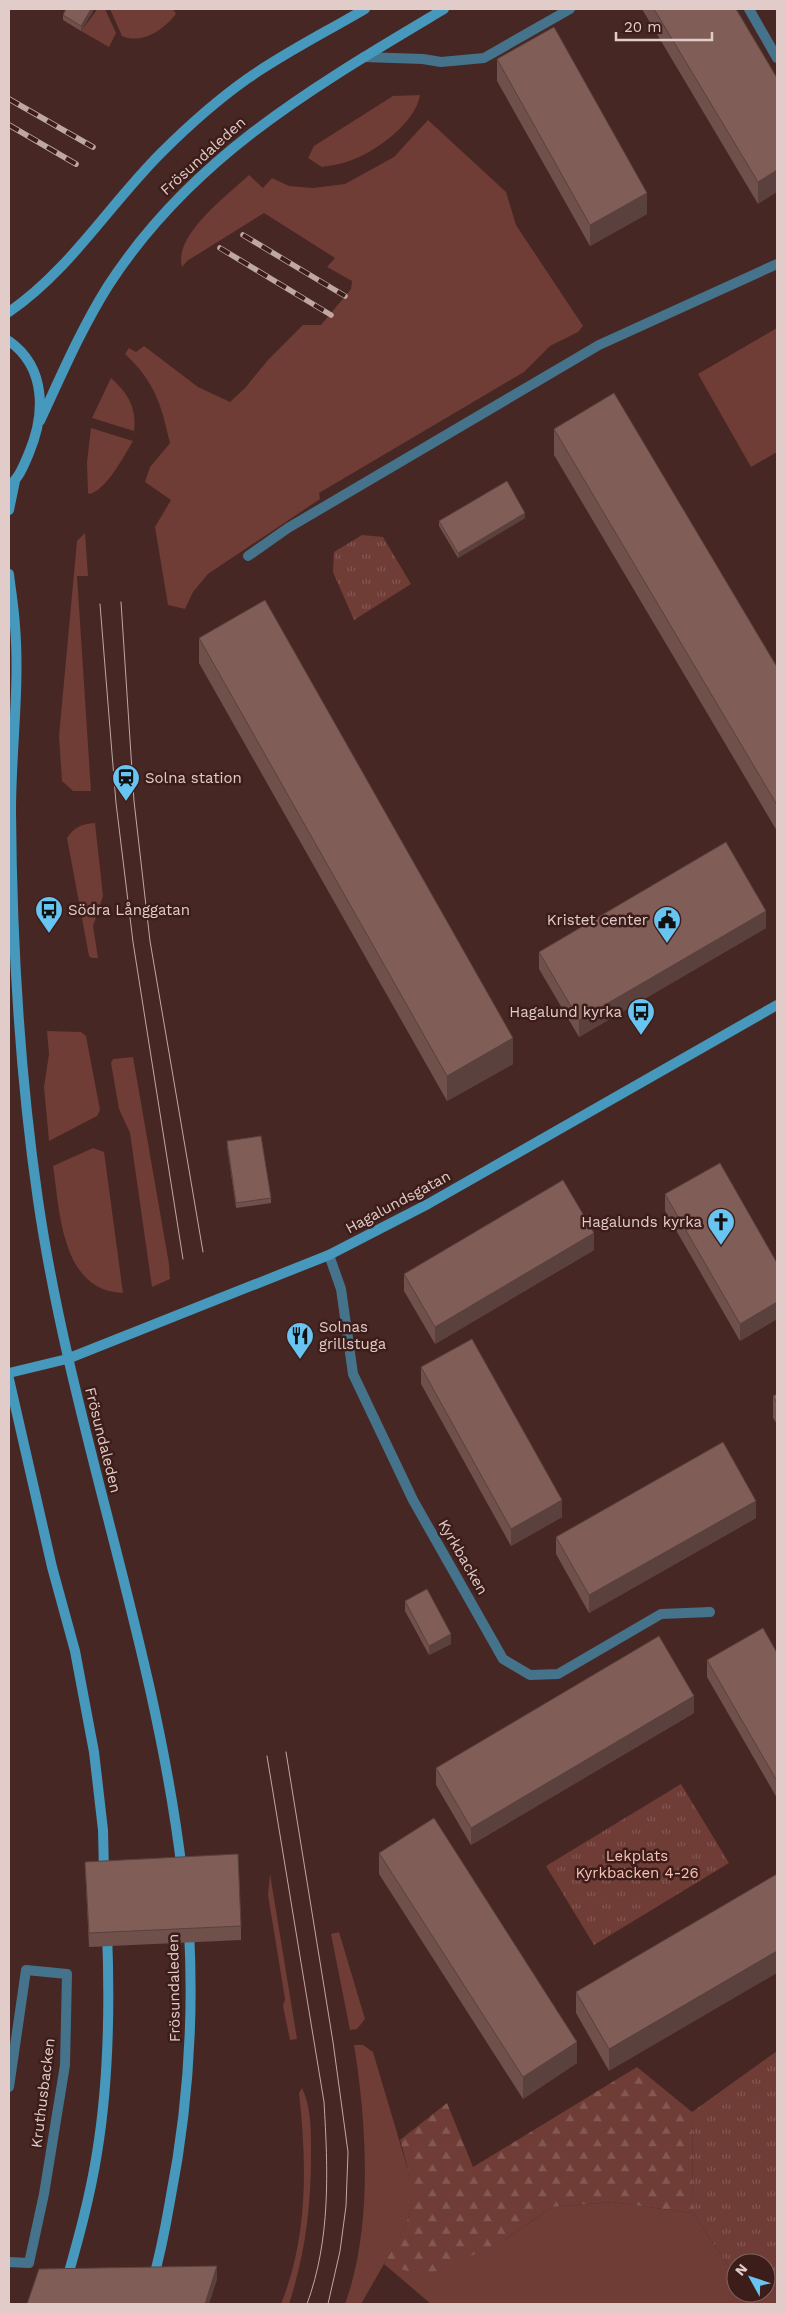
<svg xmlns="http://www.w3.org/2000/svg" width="786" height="2313" viewBox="0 0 786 2313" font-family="'Work Sans',sans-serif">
<defs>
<pattern id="forest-firs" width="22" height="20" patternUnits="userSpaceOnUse" patternTransform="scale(1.25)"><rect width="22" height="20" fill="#6f3c36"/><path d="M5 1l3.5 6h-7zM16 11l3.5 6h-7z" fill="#835752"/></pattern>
<pattern id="park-tufts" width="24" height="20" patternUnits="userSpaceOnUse" patternTransform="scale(1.25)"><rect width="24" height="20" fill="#6f3c36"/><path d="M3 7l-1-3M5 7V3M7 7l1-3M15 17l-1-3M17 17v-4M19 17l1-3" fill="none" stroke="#835752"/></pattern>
</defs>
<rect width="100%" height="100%" fill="#472723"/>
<path fill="#6f3c36" d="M95,9H105L116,33L109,47L81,31L96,11Z
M110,9H173L176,14C164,29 143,45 122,36Z
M420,95C416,122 377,151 352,160C343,164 332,165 322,167L308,158L314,146L393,96Z
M428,120L506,192L516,225L583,326L578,332L550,346L524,372L319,493L320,499L208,574L193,592L185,609L168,605L155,527L171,500L145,482L150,467L170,443C161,404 155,382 125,354L129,348L136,352L144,346L198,387L230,402L245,388L268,360L303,325H321L351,289L352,281L327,267L335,258L264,213L187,261L182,267C173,235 228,195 249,175L263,188L272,178L289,186L313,188L345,184L394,157Z
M777,328V452L751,467L698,374Z
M111,378C128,393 137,408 134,431L92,418Z
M91,428L133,441C124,456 107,489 90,494L88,493L87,462Z
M85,533L88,576H77L91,791H73L62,781L59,736L77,541Z
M95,823L103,896L93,926L98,958H92L89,956L67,838C74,827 82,824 95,823Z
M47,1031L81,1032L86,1036L100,1110L97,1116L49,1141L44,1087L49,1054Z
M133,1057L169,1264L170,1279L152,1287L130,1133L119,1109L111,1063L113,1059Z
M93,1148L104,1152L105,1159L123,1293C61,1291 60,1211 53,1166Z
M270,1874L297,2039L290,2040L283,2006L285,1999L268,1895Z
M339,1932L365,2019L357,2029L350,2030L331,1934Z
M354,2045H363L373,2052L414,2190C412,2219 398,2240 384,2264L504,2240L552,2207L611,2202L693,2213L736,2277V2293H766V2280L777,2282V2304H431L384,2264L361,2304H345C373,2228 367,2124 354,2045Z
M302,2088C312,2109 311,2134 311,2156C311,2208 305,2255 289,2304H281C308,2237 307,2164 299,2093Z"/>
<path fill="url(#forest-firs)" d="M637,2067L692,2112L693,2213L611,2202L552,2207L504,2240L428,2277L384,2264C417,2206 419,2205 400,2140L447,2103L473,2167Z"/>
<path fill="url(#park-tufts)" d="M362,535L383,537L411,584L354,620L333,572L334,552Z
M681,1784L729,1863L594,1945L546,1866Z
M777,2051V2282L766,2280V2263H736V2277L693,2213L692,2112Z"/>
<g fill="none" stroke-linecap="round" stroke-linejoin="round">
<path stroke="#44738b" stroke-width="10" d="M248,556L288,528L599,345L777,264"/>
<path stroke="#44738b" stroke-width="10" d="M749,9L777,58
M364,57L423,59L441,62L484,58L570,9
M329,1255L341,1289L353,1374L413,1500L503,1659L530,1675L558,1674L661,1614L710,1612
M9,2087L26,1970L67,1974L65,2065L44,2194L29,2263L9,2262"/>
<path stroke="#4798bd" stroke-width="10" d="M9,312C70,270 109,205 161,153C188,126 216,101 247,79C284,53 326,32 365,9
M9,341C47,368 45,415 29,453C24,465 19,478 9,486
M40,421C61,376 81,329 108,286C192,156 315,86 444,9
M9,510L15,481
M9,574C11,591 14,609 15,626C20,687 11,750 11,811C12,942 19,1070 38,1200C71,1427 155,1643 182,1871
M9,1373L67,1359L329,1255L428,1204L777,1005
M9,1379L52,1567L75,1651L94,1752L103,1830L104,1873
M60,2304C74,2254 89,2204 97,2153C109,2080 110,2006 107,1932
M146,2304C157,2270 164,2236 170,2201C188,2110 194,2023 189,1930"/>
<path stroke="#bfa7a4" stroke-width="1" d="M121,602L134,801L150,941L203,1252
M100,604L116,803L133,942L183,1259
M286,1752L333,2042L348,2152L346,2206L340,2251L328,2304
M267,1756L324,2102C328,2169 331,2239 307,2304"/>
<defs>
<path id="rail" d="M9,99L93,147
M9,125L76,164
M243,235L345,296
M220,248L331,315"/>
</defs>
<use href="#rail" stroke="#bfa7a4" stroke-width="5.5"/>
<use href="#rail" stroke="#3c1d19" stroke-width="4" stroke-dasharray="11" stroke-linecap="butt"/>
</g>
<path fill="#6f504b" d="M93,9V11L81,31L63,20V15Z
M642,9H736L777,78L758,204Z
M497,59L647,214L590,246L497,81Z
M554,429L777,667V831L554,455Z
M525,518L458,558L439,526V521Z
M199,638L513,1064L447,1101L199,663Z
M766,928L579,1037L539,969V952Z
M227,1141L271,1198V1203L236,1208L227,1146Z
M665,1194L777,1263V1319L740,1341L665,1211Z
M594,1250L435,1344L404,1291V1274Z
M421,1367L562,1517L511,1546L421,1384Z
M777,1394V1424L773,1418V1396Z
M756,1518L589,1613L556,1554V1537Z
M405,1601L451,1644L429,1655L405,1611Z
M777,1653V1798L707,1677V1660Z
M694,1713L471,1845L436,1785V1768Z
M379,1853L577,2063L523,2099L379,1874Z
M85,1862L241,1926V1940L89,1947Z
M777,1874L609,2071L576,2013V1992Z"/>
<path fill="#5a413d" d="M91,9H93V11L81,31V26Z
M777,170V192L758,204V182Z
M647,193V214L590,246V225Z
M525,513V518L458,558V553Z
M766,911V928L579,1037V1020Z
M513,1038V1064L447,1101V1076Z
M594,1233V1250L435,1344V1327Z
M777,1302V1319L740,1341V1324Z
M562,1500V1517L511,1546V1529Z
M756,1501V1518L589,1613V1595Z
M451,1634V1644L429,1655V1646Z
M694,1696V1713L471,1845V1828Z
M777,1951V1973L609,2071V2049Z
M577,2042V2063L523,2099V2077Z
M217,2266V2280L209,2304H205Z"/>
<path fill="#815d57" stroke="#5a413d" d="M66,9H91L81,26L63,15Z
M654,9H736L777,78V170L758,182Z
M554,27L647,193L590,225L497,59Z
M614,393L777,667V805L554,429Z
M507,481L525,513L458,553L439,521Z
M265,600L513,1038L447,1076L199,638Z
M726,842L766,911L579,1020L539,952Z
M261,1136L271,1198L236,1203L227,1141Z
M720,1163L777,1263V1302L740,1324L665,1194Z
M563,1180L594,1233L435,1327L404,1274Z
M472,1339L562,1500L511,1529L421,1367Z
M777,1394V1403L773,1396Z
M723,1442L756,1501L589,1595L556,1537Z
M427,1589L451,1634L429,1646L405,1601Z
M763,1628L777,1653V1781L707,1660Z
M659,1636L694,1696L471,1828L436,1768Z
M434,1818L577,2042L523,2077L379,1853Z
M238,1854L241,1926L89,1933L85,1862Z
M777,1874V1951L609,2049L576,1992Z
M217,2266L205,2304H27L39,2269Z"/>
<defs>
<symbol id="station-pin" viewBox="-11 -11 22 30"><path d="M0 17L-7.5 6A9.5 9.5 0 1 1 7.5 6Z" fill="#68c4f0" stroke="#3c1d19"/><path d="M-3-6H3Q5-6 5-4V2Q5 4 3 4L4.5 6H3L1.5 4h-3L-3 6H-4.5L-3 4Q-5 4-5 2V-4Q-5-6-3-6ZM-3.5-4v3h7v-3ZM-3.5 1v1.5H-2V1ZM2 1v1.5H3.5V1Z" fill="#111"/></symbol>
<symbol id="bus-pin" viewBox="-11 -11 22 30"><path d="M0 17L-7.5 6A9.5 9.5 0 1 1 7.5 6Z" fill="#68c4f0" stroke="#3c1d19"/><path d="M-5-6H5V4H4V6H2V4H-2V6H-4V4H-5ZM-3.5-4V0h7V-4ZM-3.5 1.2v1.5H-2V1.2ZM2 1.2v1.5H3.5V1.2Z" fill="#111"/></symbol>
<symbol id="civic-pin" viewBox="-11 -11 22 30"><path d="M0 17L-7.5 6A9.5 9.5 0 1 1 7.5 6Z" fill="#68c4f0" stroke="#3c1d19"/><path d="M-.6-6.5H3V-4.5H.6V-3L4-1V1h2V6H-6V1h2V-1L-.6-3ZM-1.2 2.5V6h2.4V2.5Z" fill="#111"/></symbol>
<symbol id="church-pin" viewBox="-11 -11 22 30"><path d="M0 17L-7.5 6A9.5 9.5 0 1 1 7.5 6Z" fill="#68c4f0" stroke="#3c1d19"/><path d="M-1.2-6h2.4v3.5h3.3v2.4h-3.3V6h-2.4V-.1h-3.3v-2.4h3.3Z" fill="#111"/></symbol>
<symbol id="restaurant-pin" viewBox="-11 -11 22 30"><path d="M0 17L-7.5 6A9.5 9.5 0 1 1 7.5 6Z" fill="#68c4f0" stroke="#3c1d19"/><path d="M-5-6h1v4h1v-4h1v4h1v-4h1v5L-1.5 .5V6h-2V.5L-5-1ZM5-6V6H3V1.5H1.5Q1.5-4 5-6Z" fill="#111"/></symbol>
</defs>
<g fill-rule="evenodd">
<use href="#station-pin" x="110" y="762" width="32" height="43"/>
<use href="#bus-pin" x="33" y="894" width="32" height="43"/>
<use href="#civic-pin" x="651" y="904" width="32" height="43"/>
<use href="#bus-pin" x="625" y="996" width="32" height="43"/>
<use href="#church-pin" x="705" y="1206" width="32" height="43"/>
<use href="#restaurant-pin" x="284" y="1320" width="32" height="43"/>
</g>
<g text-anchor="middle" stroke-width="5" stroke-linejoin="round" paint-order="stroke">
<g font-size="15" fill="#e1ccc9" stroke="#3c1d19">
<text transform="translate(203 156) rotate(-42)" y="5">Frösundaleden</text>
<text transform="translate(398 1202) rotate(-28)" y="5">Hagalundsgatan</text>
<text transform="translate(103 1440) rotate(76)" y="5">Frösundaleden</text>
<text transform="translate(463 1557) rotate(60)" y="5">Kyrkbacken</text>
<text transform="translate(174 1988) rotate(-91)" y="5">Frösundaleden</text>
<text transform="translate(43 2093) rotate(-83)" y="5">Kruthusbacken</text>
</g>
<g font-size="15" fill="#e1ccc9" stroke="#3c1d19" text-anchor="start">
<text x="145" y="783">Solna station</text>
<text x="68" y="915">Södra Långgatan</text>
<text x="648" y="925" text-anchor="end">Kristet center</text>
<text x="622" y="1017" text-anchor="end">Hagalund kyrka</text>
<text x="702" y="1227" text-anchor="end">Hagalunds kyrka</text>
<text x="319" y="1332">Solnas<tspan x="319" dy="17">grillstuga</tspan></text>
</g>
<g font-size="15" fill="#f8c0b7" stroke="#3c1d19">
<text x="637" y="1861">Lekplats<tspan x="637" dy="17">Kyrkbacken 4-26</tspan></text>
</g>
</g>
<rect width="786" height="2313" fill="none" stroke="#e1ccc9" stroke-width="20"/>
<g transform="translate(751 2278) rotate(310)"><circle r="24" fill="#3c1d19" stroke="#7e635f"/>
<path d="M0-4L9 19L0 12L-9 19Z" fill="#68c4f0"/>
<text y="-8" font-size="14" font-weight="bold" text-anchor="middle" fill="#e1ccc9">N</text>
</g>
<path d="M616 32v8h96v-8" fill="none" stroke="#e1ccc9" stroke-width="2.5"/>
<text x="624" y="32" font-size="15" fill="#e1ccc9" stroke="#3c1d19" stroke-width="4" paint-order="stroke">20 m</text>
</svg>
